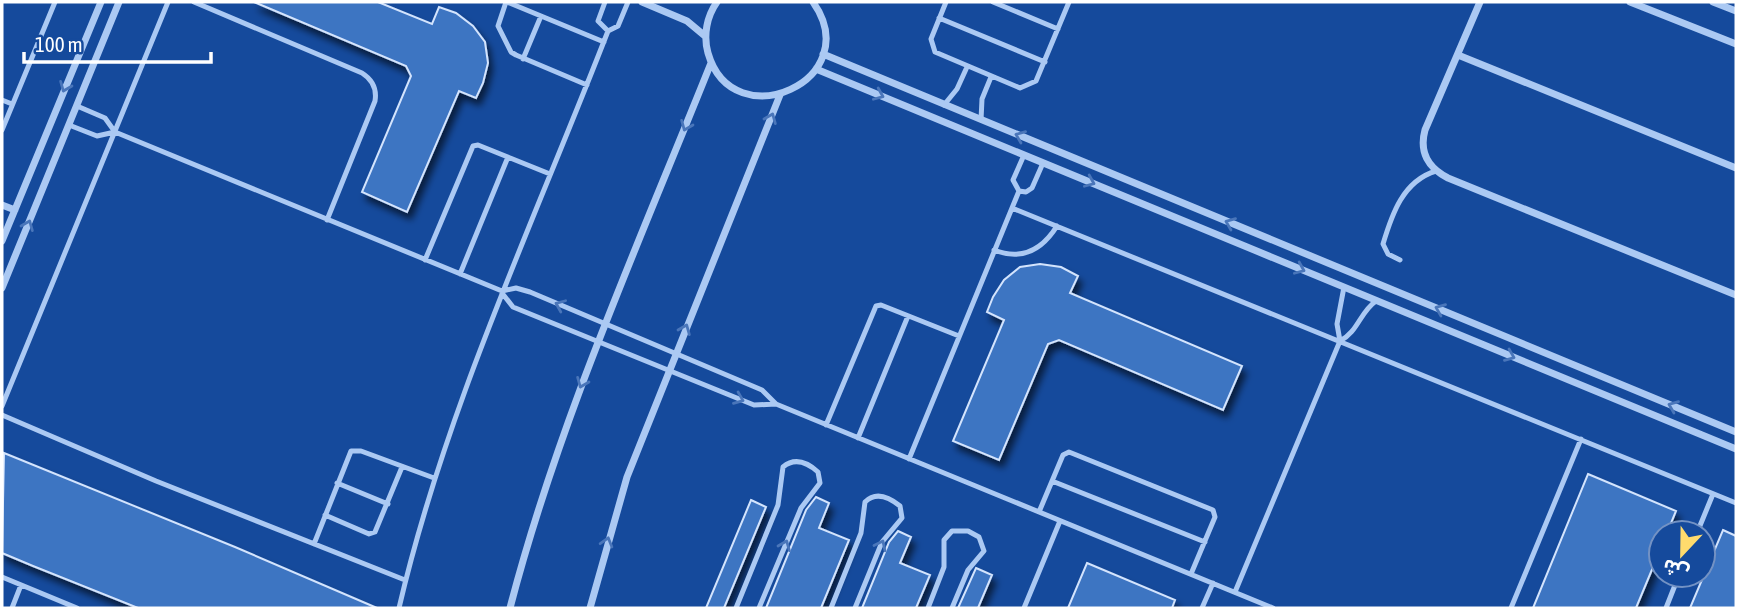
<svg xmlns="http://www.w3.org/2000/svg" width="1738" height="610" viewBox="0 0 1738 610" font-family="'Asap Condensed','Noto Sans Arabic',sans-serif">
<defs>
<filter id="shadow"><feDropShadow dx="4" dy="7" stdDeviation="3.5" flood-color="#0009"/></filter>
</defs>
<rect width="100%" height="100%" fill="#154a9c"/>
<path fill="#3e74c2" stroke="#d3e4fd" stroke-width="2" filter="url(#shadow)" d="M254,2H378L432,24L439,7L456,13L473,26L485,42L488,63L483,83L476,98L459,91L407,212L362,192L411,76L406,66Z
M1040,264L1061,267L1078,276L1070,293L1242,366L1223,410L1059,340L1048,344L999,460L953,441L1004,320L987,312L993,297L1004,280L1020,267Z
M4,453L235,547L377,608H138L33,566L2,553Z
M1588,474L1676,511L1667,533H1661V548L1636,608H1533Z
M816,497L829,503L819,528L849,540L821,608H766L806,510Z
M751,500L766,507L724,608H706Z
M1723,530L1736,536V608H1690Z
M898,531L911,537L900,563L930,575L916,608H862L889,542Z
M1087,563L1175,600L1172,608H1068Z
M976,568L992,575L978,608H958Z"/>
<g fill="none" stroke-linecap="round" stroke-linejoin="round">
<path stroke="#abc9f3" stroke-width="5" d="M194,2L362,73C373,80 377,89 375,101L327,220
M506,2L498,26L511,52L516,55L587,85
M507,2L604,42
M605,2L598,21L608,31
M946,2L931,39L935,52L1020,88L1036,81L1069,2
M993,2L1058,29
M939,18L1045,62
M523,59L541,16
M2,100L12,104
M944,105L957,89L967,67
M77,106L105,118L115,132L502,291L516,288L530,292L762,390L776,404L1273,608
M981,120L982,99L991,77
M69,125L97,136L115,132
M2,130L55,2
M1019,191L1026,192L1032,188L1043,163
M1019,191L1013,180L1024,155
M1012,208L1736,503
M994,250C1022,261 1042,250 1057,226
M425,260L473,146L478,145L550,174
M1400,260L1388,254L1383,244C1392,214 1403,181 1436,171
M460,274L508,157
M502,293L513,307L754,405L776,404
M1340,341C1358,332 1360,312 1376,301
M2,406L168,2
M2,415L156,481L405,580
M826,425L876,306L881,305L959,336
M858,438L908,316
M909,459L1019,191
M1052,481L1205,542
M337,483L388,504
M1039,512L1063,455L1069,452L1213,510L1215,517L1191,574
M325,515L369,534L375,532L402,467
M1697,533L1713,494
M314,544L351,451H361L434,478
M2,577L77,608
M1235,592L1340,341L1337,324L1344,287
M12,608L21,585
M399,608C446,407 534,222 608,31L618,26L628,2
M736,608L778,505L783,467C795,457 808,463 818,472L820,483L801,508L759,608
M831,608L861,533L865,502C876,491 889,497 900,506L902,518L882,542L855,608
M928,608L944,567V540L952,531H968L979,537L984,551L968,570L952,608
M1024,608L1060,521
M1202,608L1213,583
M1511,608L1581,439
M1666,608L1679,575"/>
<path stroke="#abc9f3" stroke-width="7" d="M642,2L687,21L705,36
M717,2C707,16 703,35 708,53C733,140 868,80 813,2
M1480,2L1425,130C1419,152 1428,168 1448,178L1736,295
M1630,2L1736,44
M1713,2L1736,11
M823,54L1736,432
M1458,55L1736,168
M816,69L1736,449
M2,205L15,210
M2,241L101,2
M2,288L119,2
M510,608C559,420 639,243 711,63
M590,608L627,477L780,95"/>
</g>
<defs><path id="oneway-chevron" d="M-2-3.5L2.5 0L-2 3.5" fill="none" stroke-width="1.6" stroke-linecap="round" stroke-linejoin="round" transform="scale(1.75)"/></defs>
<g stroke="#4a76ba">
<use href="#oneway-chevron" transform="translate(65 87) rotate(112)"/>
<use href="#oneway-chevron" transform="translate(879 95) rotate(23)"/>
<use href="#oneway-chevron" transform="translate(771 118) rotate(-68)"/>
<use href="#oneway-chevron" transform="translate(686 126) rotate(112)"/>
<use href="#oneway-chevron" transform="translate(1020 136) rotate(-158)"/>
<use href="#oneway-chevron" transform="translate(1090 182) rotate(23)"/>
<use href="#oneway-chevron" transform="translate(1230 223) rotate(-158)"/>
<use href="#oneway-chevron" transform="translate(28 225) rotate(-68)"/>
<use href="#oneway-chevron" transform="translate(1300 269) rotate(23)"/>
<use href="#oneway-chevron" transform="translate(560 305) rotate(-157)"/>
<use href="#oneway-chevron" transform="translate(1440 309) rotate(-158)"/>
<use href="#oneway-chevron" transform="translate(685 329) rotate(-68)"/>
<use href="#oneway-chevron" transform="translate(1510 356) rotate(22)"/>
<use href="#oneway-chevron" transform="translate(582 383) rotate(112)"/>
<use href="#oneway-chevron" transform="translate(739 399) rotate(22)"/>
<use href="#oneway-chevron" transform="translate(1673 406) rotate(-158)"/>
<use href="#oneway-chevron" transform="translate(607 542) rotate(-74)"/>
<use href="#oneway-chevron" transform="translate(785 545) rotate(-68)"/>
<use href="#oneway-chevron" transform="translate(881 545) rotate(-64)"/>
</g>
<rect width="1738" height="610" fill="none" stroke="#ffffff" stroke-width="7"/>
<g transform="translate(1682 554) rotate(202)"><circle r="33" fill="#154a9c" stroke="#7392c4" stroke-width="2"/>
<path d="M0-5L12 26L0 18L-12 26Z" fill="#ffdb6d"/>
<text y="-10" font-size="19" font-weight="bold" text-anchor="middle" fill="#ffffff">ش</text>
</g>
<path d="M24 52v10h187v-10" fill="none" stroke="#ffffff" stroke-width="3.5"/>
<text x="35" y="52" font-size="21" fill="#ffffff" stroke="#154a9c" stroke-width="5" paint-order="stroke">100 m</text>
</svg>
